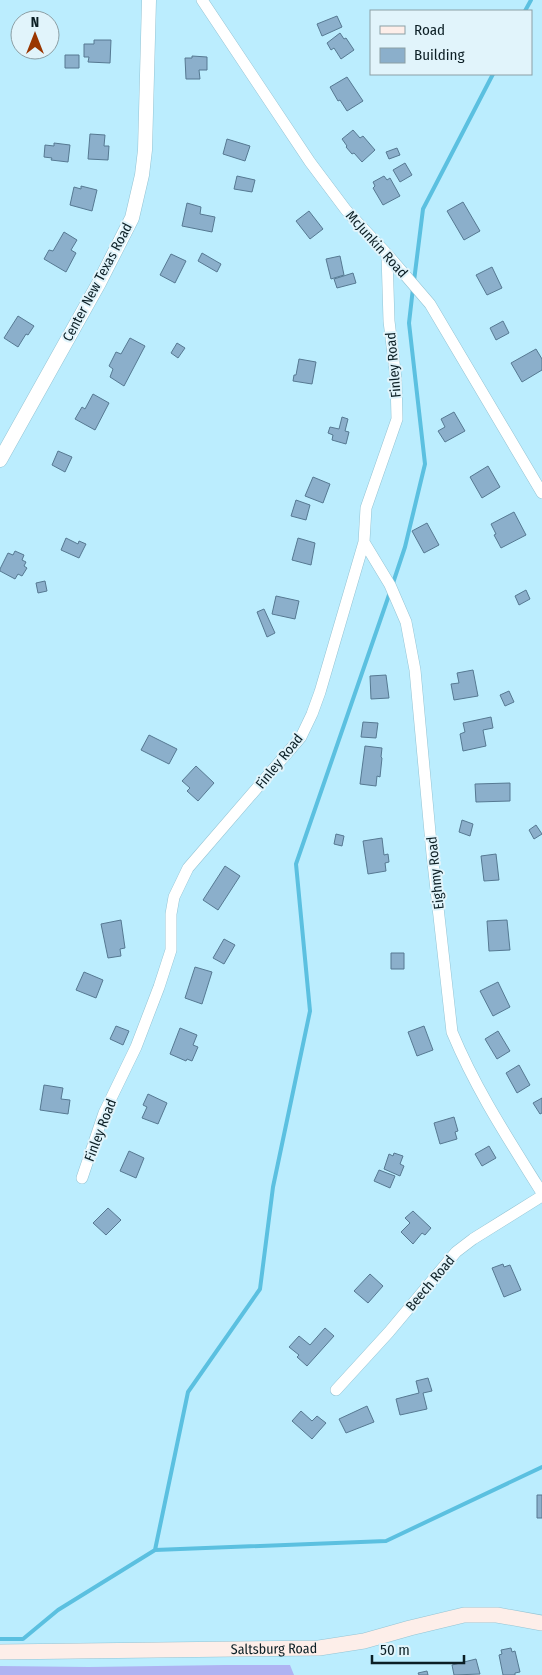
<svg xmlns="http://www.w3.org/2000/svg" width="542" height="1675" viewBox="0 0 542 1675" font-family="'Fira Sans Condensed',sans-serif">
<rect width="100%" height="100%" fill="#bbedfe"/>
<path fill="#afb3f2" d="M225,1665H290L294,1675H0V1666L89,1667Z"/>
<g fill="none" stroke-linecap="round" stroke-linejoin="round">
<path stroke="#5bc0e0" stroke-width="4" d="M525,11L531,0
M414,281L423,209L493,74
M393,583L405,547L425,464L409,323L413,288
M155,1550L188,1392L260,1289L273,1187L310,1011L296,864L390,592
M0,1639H23L58,1610L155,1550L386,1541L542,1467"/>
</g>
<path fill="#8bafcb" stroke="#567992" d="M337,16L342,27L322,36L317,24Z
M340,33L344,39L346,38L354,50L341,59L334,48L331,50L327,43Z
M94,40H111L110,63L88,62L89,57H84V44H94Z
M65,55H79V68H65Z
M192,56L207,57V70H199L200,79H186L185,58H192Z
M347,77L363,101L347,111L340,100L338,101L330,87Z
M353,130L360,138L363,136L375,150L362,162L354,153L352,154L346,147L347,146L342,139Z
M90,134L105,135L104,146H109L108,160L88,159Z
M227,139L250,146L245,161L223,154Z
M54,143L70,145L68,162L51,160L52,158L44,157L45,145L54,146Z
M397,148L400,155L389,159L386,152Z
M405,163L412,175L400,182L393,170Z
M237,176L255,180L252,192L234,189Z
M384,176L387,180L390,178L400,196L383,205L373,188L375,186L373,182Z
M81,186L97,190L92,211L70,205L74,187L81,189Z
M463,202L480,231L464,240L447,211Z
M187,203L201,207L200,214L215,217L212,232L182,226Z
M309,211L323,229L310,239L296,221Z
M64,232L77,240L71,250L76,253L66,272L44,259L49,250L53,251Z
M202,253L221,264L217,272L198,261Z
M171,254L186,261L175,283L160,275Z
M340,256L344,275L331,279L326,259Z
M492,267L502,288L487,295L476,275Z
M353,273L356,283L337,288L334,279Z
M18,316L34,326L28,335L26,334L18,347L4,338Z
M503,321L509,333L496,340L490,328Z
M130,338L145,346L124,386L110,377L113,369L109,366L116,352L121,354Z
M177,343L185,348L178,358L171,353Z
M536,349L542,359V370L522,382L511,363Z
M299,359L316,362L312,384L293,381L294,375H296Z
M93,394L109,403L95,430L75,419L82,407L85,409Z
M454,412L465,431L445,442L438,431L445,427L441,419Z
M342,417L348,419L345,431L349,432L346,444L332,440L333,435L328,433L330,427L339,429Z
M58,451L72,457L65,472L52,465Z
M488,466L500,487L482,498L470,477Z
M313,477L330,484L323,503L305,496Z
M296,500L310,505L306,520L291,516Z
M514,512L526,535L501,548L494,535L496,534L491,524Z
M427,523L439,545L424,553L412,531Z
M66,538L78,544L79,541L86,544L79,558L61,550Z
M298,538L315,543L311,565L292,560Z
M15,551L24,555L22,560L26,562L24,566L27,568L22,576L18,574L15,579L0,571V569L8,553L13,555Z
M45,581L47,591L38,593L36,583Z
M526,590L530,599L519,605L515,596Z
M276,596L299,601L295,619L272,614Z
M264,609L275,633L267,637L257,612Z
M473,670L478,696L454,700L451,684L459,683L457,673Z
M386,675L389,698L371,699L370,676Z
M509,691L514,702L505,706L500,695Z
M491,717L493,728L483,730L486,746L463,751L460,734L465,732L463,723Z
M363,722L378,723L376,738L361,737Z
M149,735L177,749L169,764L141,750Z
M365,746L382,748L381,757L382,758L380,777L377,776L376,786L360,784Z
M196,766L214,783L198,801L187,791L190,788L182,781Z
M510,783V801L476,802L475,784Z
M462,820L473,824L470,836L459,832Z
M536,825L542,834L534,839L529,830Z
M336,834L344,836L342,846L334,844Z
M382,838L384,855L388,854L389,862L385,863L386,871L368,874L363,841Z
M496,854L499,880L484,881L481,856Z
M225,866L240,876L218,910L203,900Z
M121,920L125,948L120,949L121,956L108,958L101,924Z
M507,920L510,950L489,951L487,921Z
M224,939L235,945L224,964L213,958Z
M391,953H404V969H391Z
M195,967L212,972L202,1004L185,998Z
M84,972L103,980L96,998L76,990Z
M498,982L510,1007L493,1016L480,991Z
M116,1026L129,1031L123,1045L110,1039Z
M424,1026L433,1050L417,1056L408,1032Z
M180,1028L197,1035L193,1045L198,1047L192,1061L187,1059L186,1061L170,1054Z
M498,1031L510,1051L497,1059L485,1039Z
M519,1065L530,1085L517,1093L506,1073Z
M44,1085L63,1088L61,1099L70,1100L68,1114L40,1110Z
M148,1094L167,1103L158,1124L142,1118L147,1107L143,1105Z
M542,1098V1113L540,1114L533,1103Z
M454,1117L458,1131L455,1132L457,1139L440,1144L434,1123Z
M489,1146L496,1158L482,1166L475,1154Z
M129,1151L144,1158L136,1178L120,1171Z
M394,1153L403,1156L400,1164L404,1166L400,1176L384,1169L389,1154L393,1156Z
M379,1170L395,1176L390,1188L374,1181Z
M108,1208L121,1220L106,1235L93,1223Z
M413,1211L431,1228L425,1235L422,1233L413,1244L401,1232L410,1223L405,1218Z
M503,1264L504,1267L510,1265L521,1290L504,1297L492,1268Z
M370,1274L383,1286L368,1303L354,1291Z
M325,1328L334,1336L307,1366L297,1357L299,1355L289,1347L299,1336L310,1345Z
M428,1378L432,1391L423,1393L427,1409L400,1415L396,1399L419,1393L416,1381Z
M367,1406L374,1422L346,1433L339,1419Z
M301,1411L312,1421L317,1416L326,1423L312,1439L292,1421Z
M537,1495H542V1518H537Z
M511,1648L512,1652L515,1651L520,1672L515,1673V1675H503L499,1655L502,1654L501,1650Z
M476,1659L480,1674L454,1675L452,1665Z
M427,1671L428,1675H419L418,1673Z"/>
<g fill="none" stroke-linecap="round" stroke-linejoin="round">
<defs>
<path id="minor" d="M202,0L310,162L346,210L387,254L430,304L542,493
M364,542L390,585L406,622L415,670L432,854L452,1032C476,1090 509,1140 542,1193
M82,1178L104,1113L136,1047L159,987L171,950V914L174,897L188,868L301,737L312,714L320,692L364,542L366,508L397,419L396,379L389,321L387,254
M336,1390L389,1332L456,1252L473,1239L542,1196"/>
<path id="tertiary" d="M0,460L99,283L132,218L142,175L145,150L149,0"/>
<g id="secondary">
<path id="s1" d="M0,1652L319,1648L364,1641L410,1628L464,1615H497L542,1623"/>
</g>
</defs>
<use href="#minor" stroke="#94c4d4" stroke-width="12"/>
<use href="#tertiary" stroke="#94c4d4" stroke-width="15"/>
<use href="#secondary" stroke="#94c4d4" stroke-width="16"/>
<use href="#minor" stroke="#fff" stroke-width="11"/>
<use href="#tertiary" stroke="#fff" stroke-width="14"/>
<use href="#secondary" stroke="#fdeee9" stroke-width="15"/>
</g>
<g text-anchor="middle" stroke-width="4" stroke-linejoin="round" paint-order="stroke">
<g font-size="14" fill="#0c1f25" stroke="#e1f4fb">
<text transform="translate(377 244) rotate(48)" y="5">McJunkin Road</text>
<text transform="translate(97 282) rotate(-62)" y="5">Center New Texas Road</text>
<text transform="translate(393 365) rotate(-95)" y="5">Finley Road</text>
<text transform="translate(279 761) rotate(-51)" y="5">Finley Road</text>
<text transform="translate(435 873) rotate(-96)" y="5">Eighmy Road</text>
<text transform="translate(100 1130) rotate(-69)" y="5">Finley Road</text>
<text transform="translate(430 1283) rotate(-50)" y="5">Beech Road</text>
<text dy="5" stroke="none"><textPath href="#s1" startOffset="274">Saltsburg Road</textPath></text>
</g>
</g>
<rect x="370" y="10" width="162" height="65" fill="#e1f4fb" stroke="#8c9fa5"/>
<rect x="380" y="26" width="25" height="8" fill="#fdeee9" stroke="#8c9fa5"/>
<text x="414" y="35" font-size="15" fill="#0c1f25">Road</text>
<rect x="380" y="48" width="25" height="15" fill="#8bafcb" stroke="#8c9fa5"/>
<text x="414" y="60" font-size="15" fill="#0c1f25">Building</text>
<g transform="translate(35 35)"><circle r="24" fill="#e1f4fb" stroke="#8c9fa5"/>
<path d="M0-4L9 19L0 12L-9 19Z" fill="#9a3600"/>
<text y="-8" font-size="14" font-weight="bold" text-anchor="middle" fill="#0c1f25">N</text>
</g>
<path d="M372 1655v8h92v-8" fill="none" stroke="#0c1f25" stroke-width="2.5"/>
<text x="380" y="1655" font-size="15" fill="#0c1f25" stroke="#e1f4fb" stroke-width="4" paint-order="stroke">50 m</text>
</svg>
